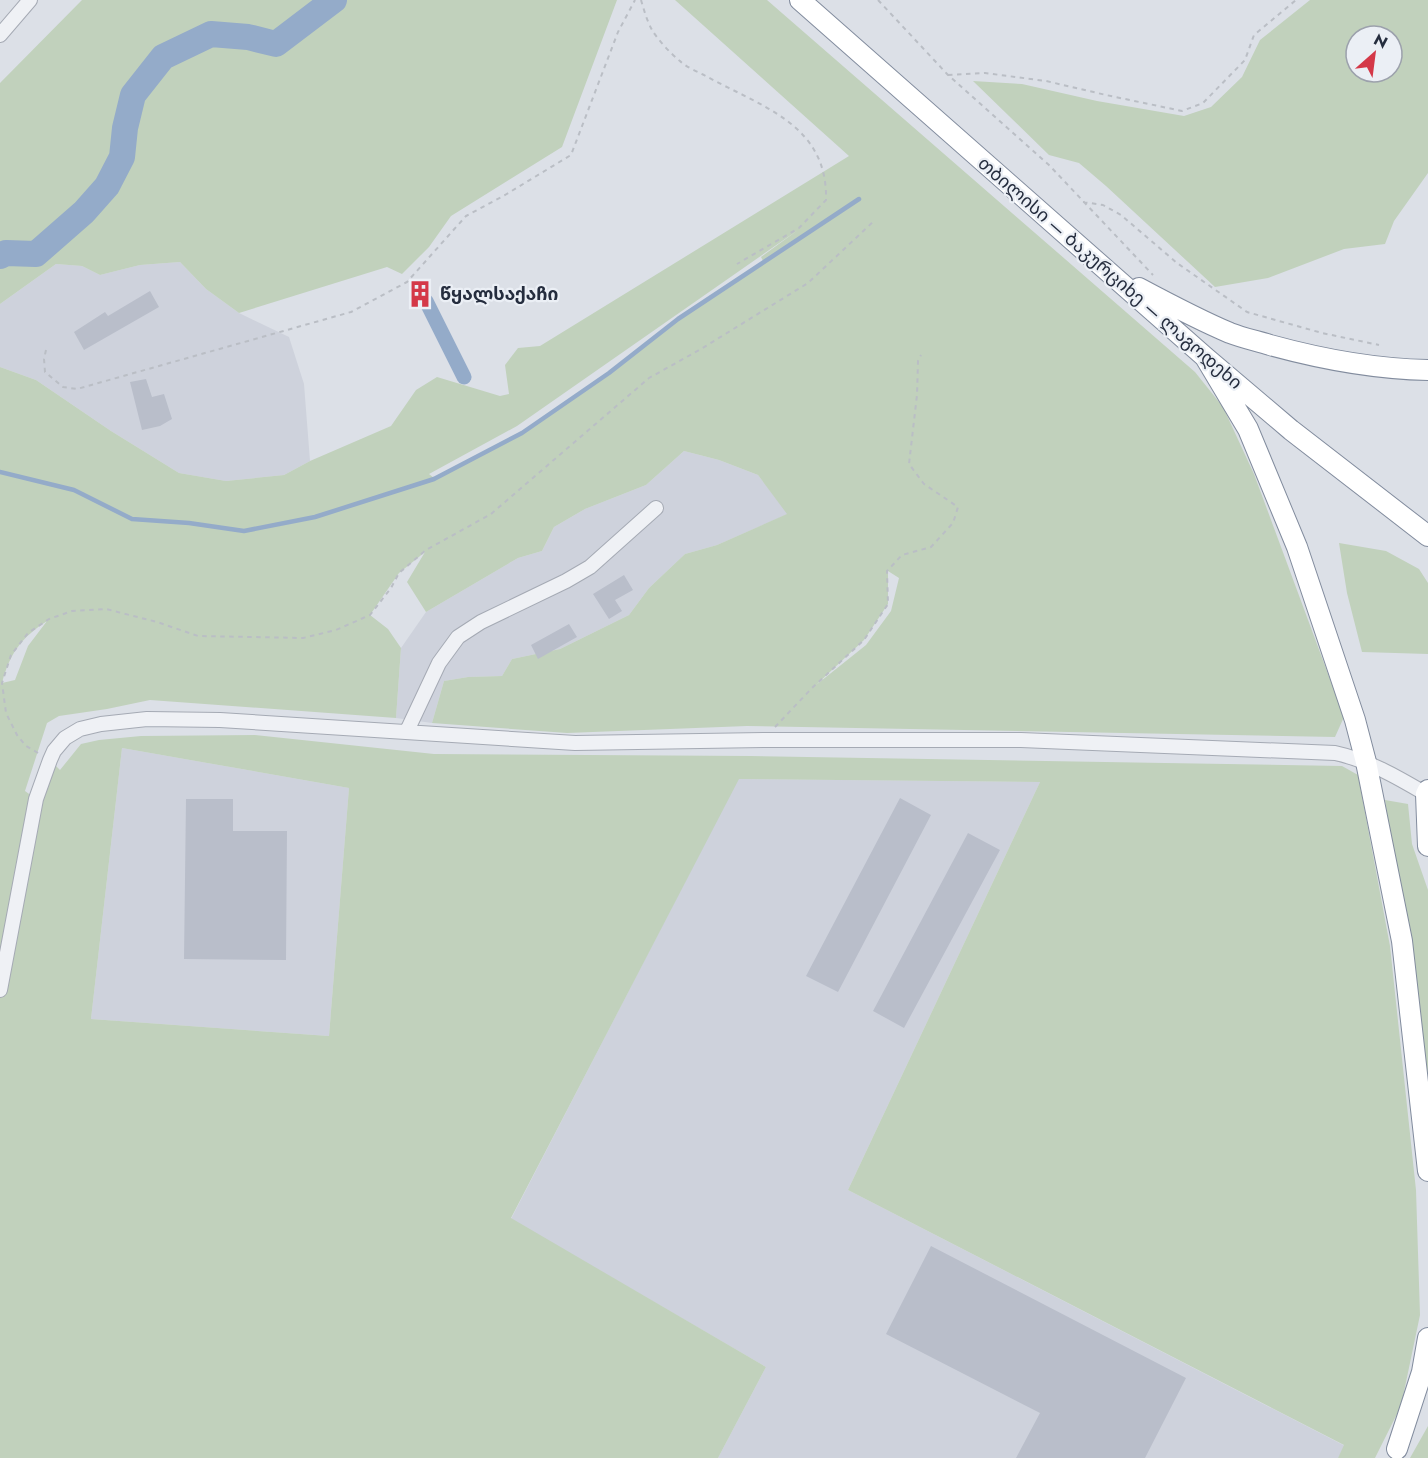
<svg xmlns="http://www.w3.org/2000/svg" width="1428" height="1458" viewBox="0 0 1428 1458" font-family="Jost,'Noto Sans Georgian',sans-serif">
<rect width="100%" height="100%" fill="#dce0e7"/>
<path fill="#ced2dc" d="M180,262L206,289L239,313L289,337L304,384L310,461L284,475L226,481L179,473L111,431L36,380L0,367V304L56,264L82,266L100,275L140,265Z
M684,451L719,460L758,475L788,514L717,545L685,554L649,588L629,615L560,649L512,659L502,676L468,677L444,681L432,723L396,718L401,648L426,612L518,558L542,551L554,527L585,509L646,485Z
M122,748L349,788L329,1036L91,1019Z
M738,779L1040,782L848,1190L1345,1446L1338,1458H718L766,1367L511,1219Z"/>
<path fill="#c1d1bc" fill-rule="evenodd" d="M82,0H617L562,147L451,216L429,247L402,274L387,267L239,313L206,289L180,262L140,265L100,275L82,266L56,264L0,304V83Z
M675,0H767L1195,372L1223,407L1254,474L1344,717L1335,737L747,726L567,733L432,723L444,681L468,677L502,676L512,659L560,649L629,615L649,588L685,554L717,545L787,514L758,475L719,460L684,451L646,485L585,509L554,527L542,551L518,558L426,612L407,582L425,552L399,573L370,615L388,629L401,648L396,718L150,700L107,709L59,716L47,723L25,791L36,799L50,760L60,770L81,744L99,740L141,736L255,735L434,754L750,756L1342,766L1358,775L1390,946L1416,1190L1420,1315L1401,1406L1375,1458H1338L1344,1445L848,1190L1040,782L739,779L511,1218L766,1367L718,1458H0V367L36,380L111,431L179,473L226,481L284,475L310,461L391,426L416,390L437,377L500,396L509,394L505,365L518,348L540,346L849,156ZM798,230L761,257L763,261L678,319L609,373L522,433L434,478L429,474L517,426ZM888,571L899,578L891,611L866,645L816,685L864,640L888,604ZM47,621L28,646L15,680L2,683C10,653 21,638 47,621ZM122,748L349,788L329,1036L91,1019Z
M1310,0H1428V173L1394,221L1385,244L1344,249L1268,278L1215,287L1106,186L1079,163L1049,155L973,81L1022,84L1097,101L1184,116L1211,107L1242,77L1260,40ZM1356,36H1392V72H1356Z
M1339,543L1386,551L1419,569L1428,583V654L1362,652L1347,593Z
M1385,800L1408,804L1412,844L1428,890V1086Z
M1428,1426V1458H1410Z"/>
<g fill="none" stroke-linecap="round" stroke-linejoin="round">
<path stroke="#94abc9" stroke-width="4.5" d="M0,472L74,490L132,519L189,523L244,531L315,517L434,479L522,433L609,373L678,319L859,199"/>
<path stroke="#94abc9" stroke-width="15" d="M426,301L464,377"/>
<path stroke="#94abc9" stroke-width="26" d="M0,256L6,253L36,254L84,212L107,186L122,157L125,128L133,95L163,57L211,34L248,37L276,44L334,0"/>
</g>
<path fill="#b9beca" d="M422,284L431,299L417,304L410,289Z
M150,291L159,307L84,350L74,332L105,312L108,316Z
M146,379L152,397L164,394L172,419L160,426L142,430L130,382Z
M624,575L633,590L615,600L622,611L609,619L593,594Z
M569,624L577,637L538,659L531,645Z
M900,798L931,815L838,992L806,976Z
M186,799H233V831H287L286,960L184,959Z
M968,833L1000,850L904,1028L873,1011Z
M931,1246L1186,1378L1145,1458H1016L1040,1413L886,1334Z"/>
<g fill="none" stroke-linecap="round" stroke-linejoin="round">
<defs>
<path id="minor" d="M0,35L30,0
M407,731L439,663L458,637L481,622L566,581L590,567L656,508
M0,990L36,799L50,760L54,751L65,738L80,729L101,724L147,719L220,720L575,743L763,740H1021L1335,753C1368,760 1397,777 1426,794"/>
<path id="highway" d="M800,0L1205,357L1291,430L1428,536
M1139,288C1169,304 1199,320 1230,333C1243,338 1257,341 1270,345C1321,359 1374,369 1428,370
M1205,357L1248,429L1297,547L1355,720L1366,762L1402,941L1428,1171
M1428,790L1426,794L1428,846
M1397,1449L1422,1372L1428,1338"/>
</defs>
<use href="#minor" stroke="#a5aab4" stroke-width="16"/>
<use href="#highway" stroke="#828c9e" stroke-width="22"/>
<path stroke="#babec5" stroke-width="2" stroke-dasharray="4.5 4.5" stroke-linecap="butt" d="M641,0C644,10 647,21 652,30C658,40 671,54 680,61C686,67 696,71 704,75C759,106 828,123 826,200L799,228L737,264
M878,0L948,75L1049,165L1153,275
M948,75L985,73L1046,81L1106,95L1182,111L1203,103L1245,60L1254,35L1296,0
M1083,202L1103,205L1121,215L1177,263L1247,312L1322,333L1379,345
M46,350L44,359L45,372L63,387L77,389L351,312L407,282L466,216L505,195L571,155L618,32L635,0
M775,727L812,688L864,640L888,604L887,571L902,555L931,547L953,523L958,507L924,484L909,464L917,395L918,361L921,355
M38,753L26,746L17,735L6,713L2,683L11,655L28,633L49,619L72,611L106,609L157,622L198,636L303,638L336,630L370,615L391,588L399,573L426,550L491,514L649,378L701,349L808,283L875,220"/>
<use href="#minor" stroke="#eff1f5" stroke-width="14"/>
<use href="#highway" stroke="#fff" stroke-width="20"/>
</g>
<defs>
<symbol id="building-bare" viewBox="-9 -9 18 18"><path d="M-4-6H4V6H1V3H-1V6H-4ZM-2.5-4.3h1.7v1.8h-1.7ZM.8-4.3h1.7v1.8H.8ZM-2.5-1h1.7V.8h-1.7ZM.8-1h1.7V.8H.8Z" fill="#d43848" stroke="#ebeff5" stroke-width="2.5" paint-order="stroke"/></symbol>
</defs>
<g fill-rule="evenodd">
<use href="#building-bare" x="401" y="275" width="38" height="38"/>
</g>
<g text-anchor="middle" stroke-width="4.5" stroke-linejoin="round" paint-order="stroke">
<g font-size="18" fill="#252d3e" stroke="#ebeff5">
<text transform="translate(1110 273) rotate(41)" y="6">თბილისი — ბაკურციხე — ლაგოდეხი</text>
</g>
<g font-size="18" font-weight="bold" fill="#252d3e" stroke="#ebeff5" text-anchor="start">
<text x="440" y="300">წყალსაქაჩი</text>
</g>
</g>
<g transform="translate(1374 54) rotate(28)"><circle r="28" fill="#ebeff5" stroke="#9ca1ac" stroke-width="1.5"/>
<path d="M0-4.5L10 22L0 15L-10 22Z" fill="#d43848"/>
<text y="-9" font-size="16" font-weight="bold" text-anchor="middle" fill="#252d3e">N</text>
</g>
</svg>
